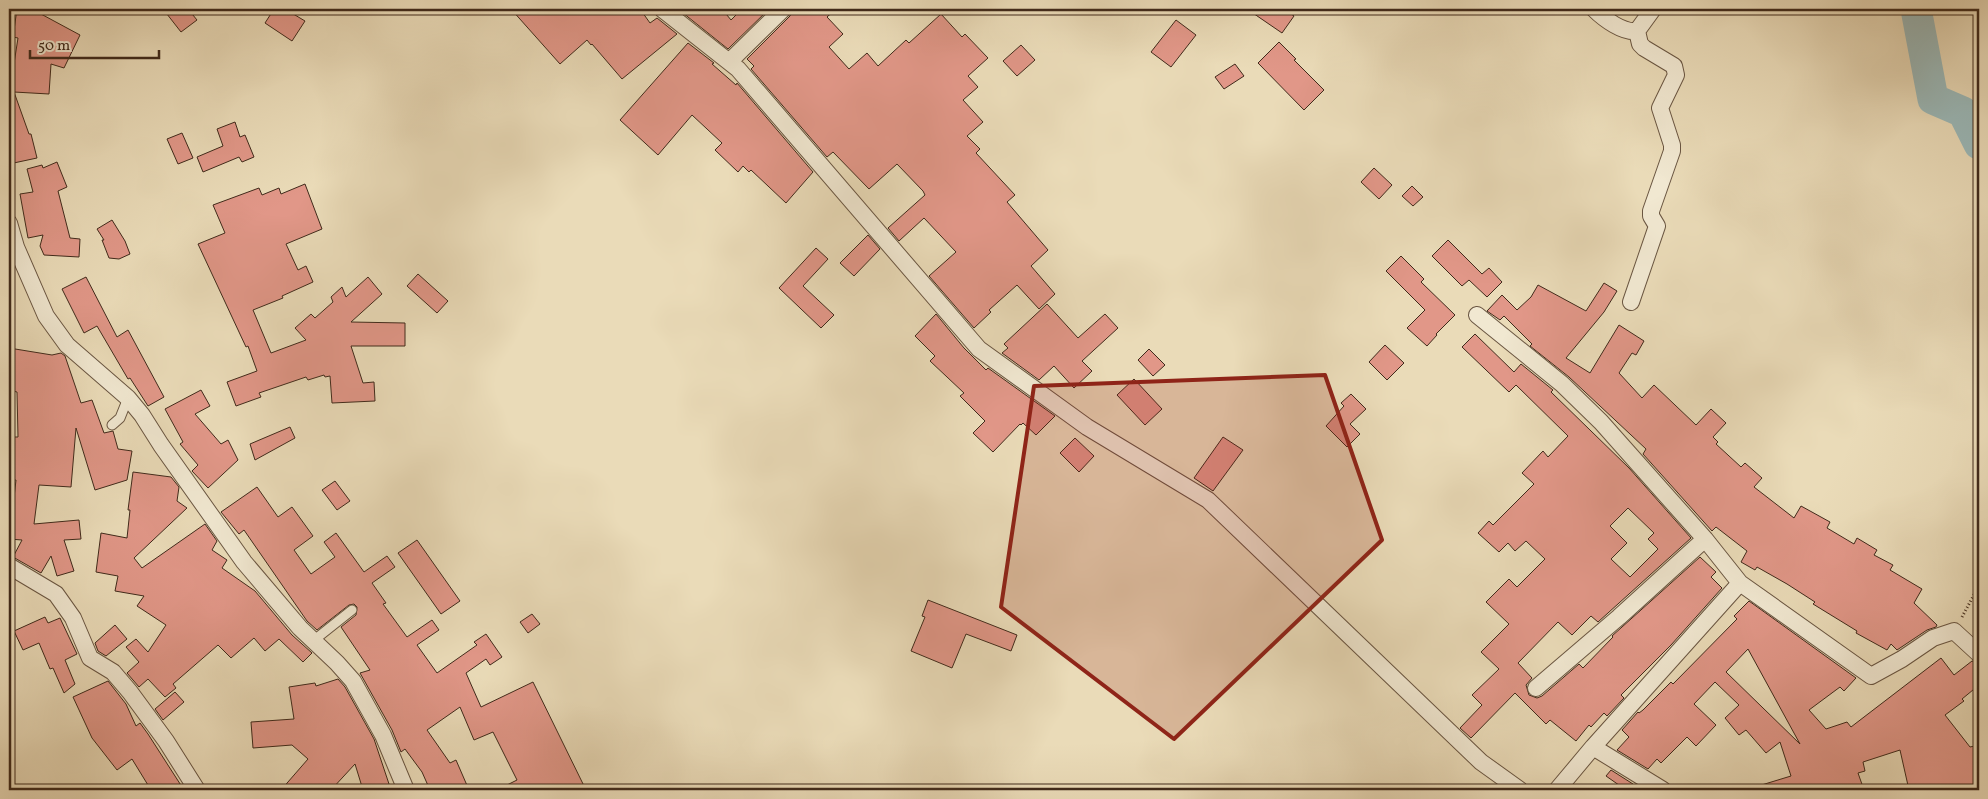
<svg xmlns="http://www.w3.org/2000/svg" width="1988" height="799" viewBox="0 0 1988 799" font-family="Vollkorn,serif">
<rect width="100%" height="100%" fill="#eadbb8"/>
<filter id="stains"><feTurbulence type="fractalNoise" baseFrequency=".004" numOctaves="4"/><feColorMatrix values="0 0 0 0 .2 0 0 0 0 .09 0 0 0 0 .02 0 0 0 .5 -.17"/></filter>
<radialGradient id="worn" r=".72"><stop offset=".6" stop-color="#630" stop-opacity="0"/><stop offset="1" stop-color="#630" stop-opacity=".3"/></radialGradient>
<g fill="none" stroke-linecap="round" stroke-linejoin="round">
<path stroke="#9bb9b9" stroke-width="31" d="M1916,9L1933,99L1963,112L1979,144"/>
</g>
<path fill="#e19788" stroke="#402a1b" fill-rule="evenodd" d="M17,9H44L41,14L80,35L64,68L51,64L49,94L14,92L29,134H31L37,158L9,164V83H11L18,38L13,37Z
M163,9H188L197,20L181,32Z
M274,9H285L305,21L292,41L265,23Z
M511,9H640L650,23L657,18L677,34L622,79L592,44L591,45L587,40L560,64Z
M678,9H722L731,20L742,9H769L728,49Z
M793,9H836L827,17L843,34L829,47L849,69L867,53L878,66L906,40L909,43L941,14L962,37L965,34L988,58L968,76L978,87L963,100L983,122L967,136L980,149L976,153L1015,195L1007,202L1048,250L1031,266L1055,294L1039,309L1017,285L989,310L991,312L974,328L929,276L956,252L924,218L899,241L888,228L925,195L923,191L897,164L869,189L833,152L827,157L751,69L754,66L747,59L790,16Z
M1247,9H1284L1294,16L1282,33Z
M1176,20L1196,35L1171,67L1151,52Z
M1279,42L1296,59L1294,60L1324,90L1304,110L1258,63Z
M688,43L714,63L712,64L736,85L737,83L813,172L786,203L751,170L749,172L743,166L738,172L715,150L722,143L692,115L658,155L620,120Z
M1021,45L1035,60L1017,76L1003,61Z
M1235,64L1244,76L1224,89L1215,77Z
M235,122L240,137L245,135L254,157L242,162L239,157L203,172L197,157L223,146L217,129Z
M182,133L193,158L178,164L167,139Z
M57,162L67,187L58,191L70,238L80,239L79,257L44,255L40,246L43,235L28,238L20,194L33,192L27,169L42,165L43,168Z
M1374,168L1392,185L1379,199L1361,182Z
M305,184L322,229L286,244L298,270L306,266L313,282L282,296L283,298L253,310L271,353L306,340L295,328L311,314L315,318L333,302L331,297L342,287L346,297L368,277L382,294L351,322L405,323V346H351L363,383L374,382L375,401L332,403L330,376L325,377L324,375L308,380L306,377L259,393L261,397L236,406L227,382L257,371L248,346L246,347L198,244L225,233L213,205L259,188L262,195L279,188L281,194Z
M1412,186L1423,197L1413,206L1402,196Z
M112,220L125,241L130,254L119,259L109,258L102,240H104L97,229Z
M868,235L880,249L854,276L840,263Z
M1448,240L1482,274L1489,268L1502,282L1487,297L1469,280L1462,286L1432,256Z
M816,248L828,259L803,286L834,315L821,328L779,288Z
M1401,256L1424,279L1421,282L1455,315L1436,334L1437,335L1427,346L1407,328L1425,310L1386,271Z
M418,274L448,301L437,313L407,286Z
M86,277L117,337L128,330L164,397L148,406L130,378L128,379L97,326L84,333L62,289Z
M1604,283L1617,291L1604,312L1566,358L1590,373L1619,325L1644,341L1636,355L1632,353L1619,373L1642,398L1654,385L1696,425L1711,409L1726,423L1713,437L1718,442L1716,444L1741,467L1745,463L1762,478L1754,487L1794,518L1801,506L1830,522L1827,528L1854,544L1857,538L1877,550L1874,555L1893,565L1890,570L1922,589L1914,603L1937,625L1936,627L1927,630L1897,650L1891,644L1887,650L1856,633L1857,631L1813,604L1815,602L1787,584L1757,567L1755,570L1741,562L1747,551L1716,527L1712,531L1643,454L1646,449L1569,377L1530,346L1532,344L1504,316L1500,320L1487,311L1502,295L1517,310L1531,297L1538,285L1586,311Z
M1047,304L1078,338L1105,314L1118,328L1082,361L1092,371L1074,388L1054,366L1039,380L1002,353L1008,348L1004,344Z
M936,314L964,348L986,370L988,368L1055,416L1036,435L1023,423L1021,425L1020,424L993,452L973,433L985,421L960,396L964,393L930,361L935,356L915,336Z
M1475,334L1514,372L1521,364L1553,390L1551,392L1629,468L1691,538L1598,622L1591,616L1572,635L1558,622L1518,663L1532,678L1526,685L1529,695L1537,698L1542,696L1579,664L1583,668L1613,637L1612,636L1700,557L1716,572L1711,577L1722,588L1671,645L1621,695L1624,698L1607,716L1604,713L1591,727L1589,725L1576,741L1550,720L1546,724L1515,693L1471,738L1460,728L1482,705L1472,695L1499,669L1481,652L1509,624L1486,602L1509,579L1517,587L1545,559L1526,541L1515,551L1508,543L1499,552L1478,533L1489,521L1493,525L1534,484L1522,473L1543,451L1548,457L1568,436L1516,385L1509,392L1462,347ZM1628,508L1654,533L1648,539L1658,549L1630,577L1611,559L1627,543L1610,526Z
M1385,345L1404,363L1387,380L1369,362Z
M9,348L52,355L61,353L65,356L81,403L92,400L104,433L113,431L118,449L132,451L127,480L95,490L76,428L71,487L39,485L34,524L79,520L81,539L64,540L74,571L57,576L51,556L41,573L13,557L22,540L9,539V515H12L16,480H9V437H18L17,392L9,390Z
M1149,349L1165,365L1153,376L1138,360Z
M1134,379L1162,409L1145,425L1117,395Z
M201,390L210,406L195,414L221,444L228,440L238,460L208,488L192,471L198,465L180,444L183,442L165,409Z
M1351,394L1366,409L1350,424L1360,434L1347,447L1326,426L1344,406L1341,403Z
M290,427L295,438L255,460L250,444Z
M1223,437L1243,450L1213,491L1194,478Z
M1075,438L1094,456L1079,472L1060,453Z
M133,472L171,477L179,487L177,501L187,508L134,558L142,568L205,524L217,541L212,550L227,560L222,568L255,591L292,635L312,653L303,662L279,639L265,651L254,638L231,658L218,645L173,684L176,688L165,697L148,679L139,687L127,673L139,662L126,647L136,639L148,652L166,625L137,606L144,596L115,591L118,576L96,572L101,533L127,538L130,510H128Z
M335,481L350,501L337,510L322,490Z
M257,487L278,517L292,507L313,536L294,550L311,574L335,557L324,542L336,533L364,572L387,556L395,567L372,583L386,603L383,604L407,637L432,620L439,630L417,645L437,673L477,645L474,642L486,634L502,657L490,665L486,659L466,673L481,707L533,682L586,790H497L517,780L493,732L474,740L460,707L427,730L450,763L456,760L469,790H430L422,772L405,749L401,752L392,730L360,673L370,670L341,627L356,615L357,607L354,604L349,605L317,630L307,621L244,530L239,534L221,512Z
M417,540L460,601L441,614L398,553Z
M928,600L1017,635L1011,651L966,634L952,668L911,651L925,617L922,616Z
M1749,601L1856,678L1844,691L1840,687L1809,710L1826,729L1847,722L1851,727L1941,658L1954,675L1972,661L1979,664V685L1962,699L1964,701L1945,715L1970,747L1979,745V790H1909L1900,750L1863,762L1865,771L1858,773L1864,790H1755V787L1791,776L1780,742L1766,753L1746,730L1739,735L1725,718L1739,705L1715,682L1694,704L1716,725L1696,746L1687,737L1661,763L1657,759L1648,769L1617,750L1629,737L1622,730L1638,712L1639,713L1643,710L1671,682L1673,684L1737,619L1734,616ZM1748,649L1800,744L1726,672Z
M532,614L540,624L528,633L520,622Z
M45,617L48,623L60,618L77,654L65,660L75,684L64,693L53,668L50,669L39,643L23,650L14,631Z
M115,625L127,639L106,656L98,651L95,643Z
M338,679L345,687L374,739L391,790H363L355,764L331,790H281L308,759L292,745L253,748L251,722L294,719L289,687L315,683L316,686Z
M108,681L126,704L136,726L140,723L148,734L184,790H151L132,759L117,770L92,738L73,697Z
M175,692L184,702L163,720L155,709Z
M1611,770L1633,784L1626,790L1606,776Z"/>
<g fill="none" stroke-linecap="round" stroke-linejoin="round">
<defs>
<path id="service" d="M112,425L120,418L128,398
M313,641L352,610"/>
<path id="minor" d="M662,9L738,69L979,349L1087,427L1208,500L1481,762L1520,790
M1594,9C1604,19 1623,33 1637,31L1653,9
M729,62L783,9
M9,223L16,247L46,316L67,345L128,398L142,415L161,445L244,562L300,628L337,663L353,681L383,735L406,790
M1631,302L1657,226L1651,216V211L1672,151V145L1660,108L1676,75L1674,66L1644,48L1640,44L1637,31
M1477,315L1562,384L1601,422L1705,539L1740,583
M9,566L56,594L73,618L90,658L113,672L130,692L166,741L197,790
M1536,688L1619,617L1705,539
M1593,747L1740,583L1871,676L1902,659L1933,638L1954,631L1979,654
M1557,790L1593,747L1663,790"/>
</defs>
<use href="#service" stroke="#6a5642" stroke-width="11"/>
<use href="#minor" stroke="#6a5642" stroke-width="18"/>
<path stroke="#402a1b" stroke-width="3" stroke-dasharray="1 2.5" stroke-linecap="butt" d="M1962,617L1975,593L1979,590"/>
<use href="#service" stroke="#f1e8d1" stroke-width="9"/>
<use href="#minor" stroke="#f1e8d1" stroke-width="16"/>
</g>
<path fill="#8f2418" fill-opacity="0.2" stroke="#8f2418" stroke-width="4" stroke-linejoin="round" d="M1325,375L1382,540L1174,739L1001,607L1034,386Z"/>
<rect width="1988" height="799" fill="none" stroke="#eadbb8" stroke-width="30"/>
<rect x="10" y="10" width="1968" height="779" fill="none" stroke="#402a1b" stroke-width="2.5"/>
<rect x="15" y="15" width="1958" height="769" fill="none" stroke="#402a1b"/>
<path d="M30 50v8h129v-8" fill="none" stroke="#402a1b" stroke-width="2.5"/>
<text x="38" y="50" font-size="15" fill="#402a1b" stroke="#f1e8d1" stroke-width="4" paint-order="stroke">50 m</text>
<rect width="100%" height="100%" filter="url(#stains)"/>
<rect width="100%" height="100%" fill="url(#worn)"/>
</svg>
